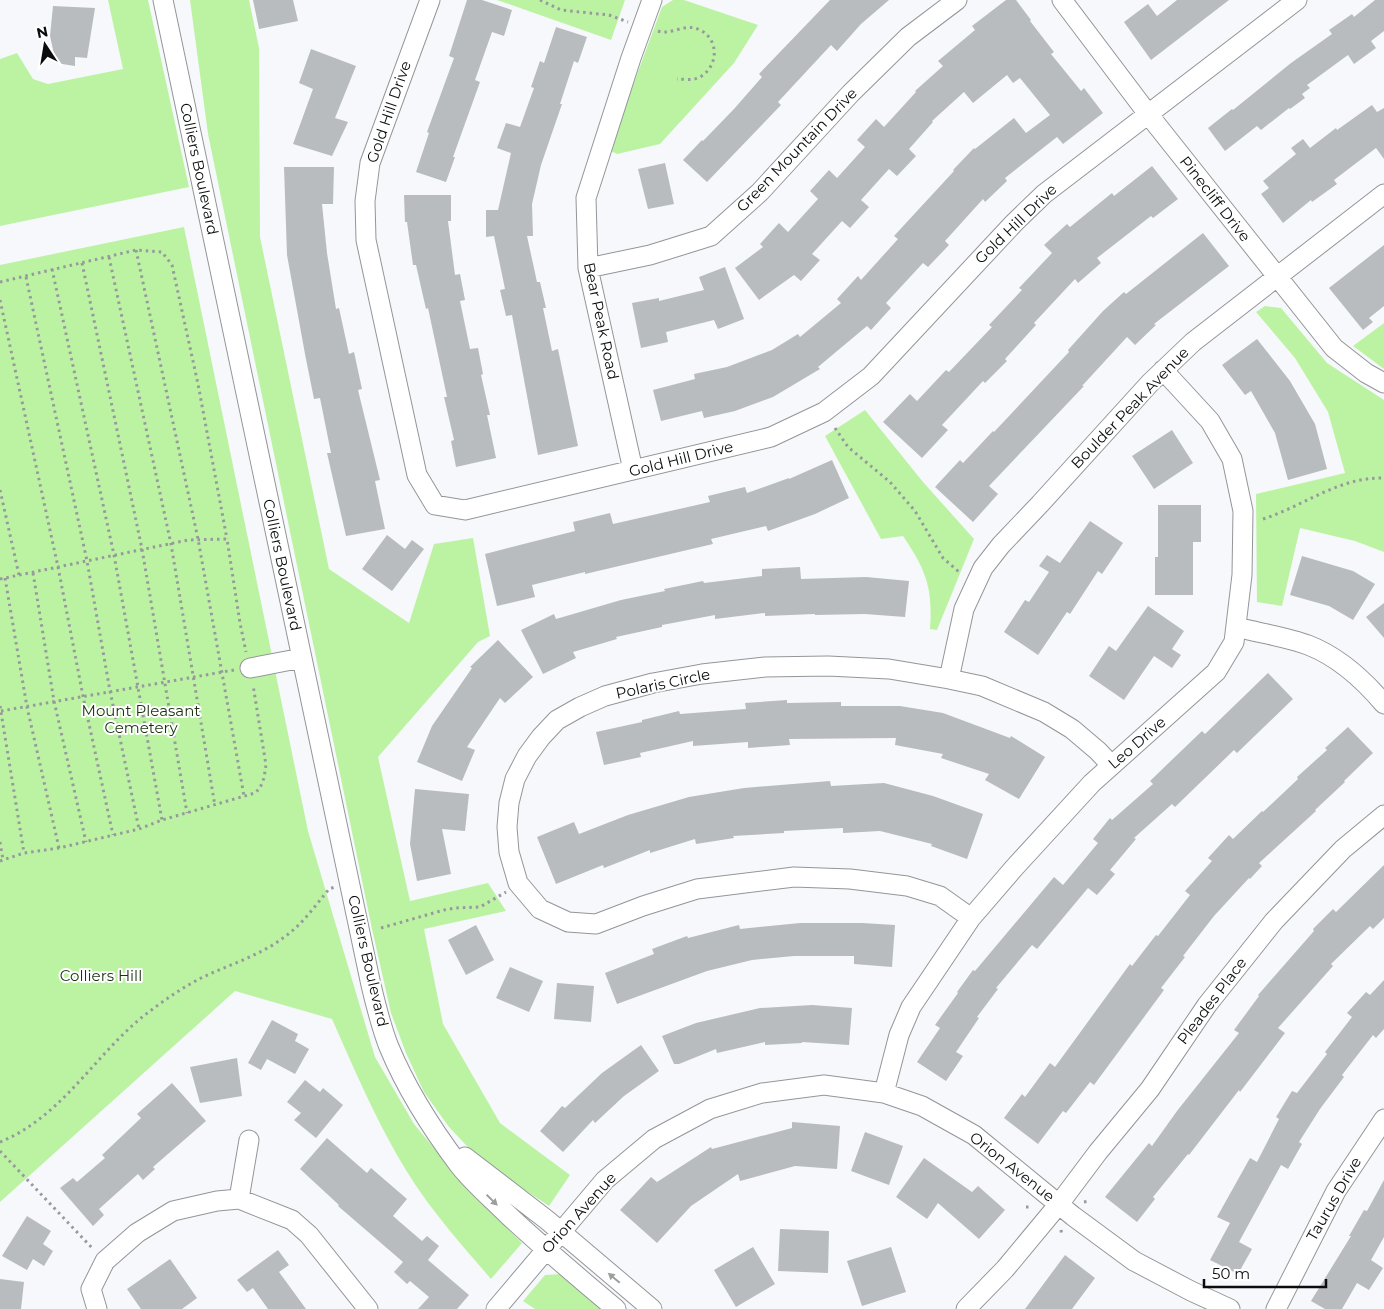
<svg xmlns="http://www.w3.org/2000/svg" width="1384" height="1309" viewBox="0 0 1384 1309" font-family="Montserrat,sans-serif">
<rect width="100%" height="100%" fill="#f6f8fb"/>
<path fill="#bcf3a3" d="M108,0H148L189,187L0,226V59L17,53L33,79L48,84L123,69Z
M190,0H249L259,48L260,237L329,569L409,623L434,544L473,538L490,636L478,642L378,757L410,901L488,883L506,911L424,929L443,1024L500,1123L570,1175L549,1206L481,1161L449,1127L424,1092L406,1053L391,1013L372,929L208,134Z
M497,0H625L611,40Z
M673,0H684L758,25L734,63L660,144L617,154L609,150L662,7Z
M184,227L308,831L375,1057L414,1124L466,1187L522,1243L491,1279C467,1251 442,1223 421,1193C385,1141 358,1078 332,1019L235,991L0,1202V265Z
M1265,306L1281,308L1327,363L1384,400V552L1355,541L1300,528L1282,606L1257,602L1256,494L1345,473L1328,412L1295,358L1256,312Z
M1384,323V369L1353,346Z
M865,410L923,482L974,539L937,630L930,629C933,588 926,570 903,536L881,539L825,436Z
M561,1274L604,1309H535L523,1301L545,1275Z"/>
<path fill="#b9bcbe" d="M253,0H293L298,21L259,29Z
M467,0H482L512,10L504,36L492,32L475,80L480,82L453,157H455L446,182L416,172L429,133L427,132L454,58L449,56Z
M830,0H889L861,24L837,51L831,45L778,102L781,105L707,182L683,160L702,140L703,141L734,109L762,77L759,74Z
M1006,0H1016L1031,20L1030,21L1054,52L1051,54L1081,91L1084,88L1103,113L1063,144L1057,137L1005,178L1007,181L985,202L983,199L945,241L949,245L928,267L923,263L886,303L891,308L871,330L867,326L818,367L820,369L773,397L735,411L704,418L702,411L661,421L653,390L695,379L694,374L727,367L772,350L798,334L800,337L841,303L837,299L858,276L861,280L898,239L894,236L954,171L953,170L974,148L975,149L1014,118L1026,133L1050,115L1020,78L1013,83L1007,75L973,103L964,92L932,121L933,122L909,149L916,156L897,176L889,169L861,200L869,207L850,228L842,221L812,254L820,260L801,281L794,275L759,300L735,268L763,247L760,244L779,223L788,232L818,199L810,191L829,170L837,178L865,147L857,140L876,119L884,127L916,92L915,91L943,66L938,61L975,30L972,26Z
M1177,0H1229L1151,60L1124,22L1148,4L1157,16Z
M1375,0H1384V31L1371,41L1376,48L1354,64L1348,55L1307,85L1310,88L1302,94L1305,98L1290,109L1289,108L1261,130L1257,126L1225,151L1208,128L1232,109L1233,110L1291,63L1332,34L1329,30L1352,14L1354,17Z
M53,6L95,8L87,58L75,57V66L56,63L50,36Z
M556,27L587,37L578,63L574,61L560,104H562L541,165L532,204L533,236H527L537,282H540L546,308H543L552,351L558,349L578,446L538,455L512,315L506,316L500,290L505,289L494,236L486,237V210H498L511,153L497,148L506,123L520,127L534,88L531,87L540,61L544,63Z
M311,49L356,66L335,118L348,122L332,156L293,144L313,89L299,83Z
M1372,105L1377,112L1384,108V159L1376,148L1334,180L1337,184L1312,202L1311,200L1283,223L1261,194L1269,188L1263,181L1296,154L1291,148L1303,139L1310,148L1336,128L1337,130Z
M665,163L674,204L648,209L638,169Z
M1152,166L1178,199L1153,218L1151,216L1097,258L1101,263L1078,283L1075,279L1034,323L1036,325L1005,359L1007,361L985,383L983,381L942,425L948,430L922,458L883,422L910,394L917,401L946,370L949,372L992,327L989,325L1022,290L1019,288L1052,253L1044,245L1067,224L1070,227L1112,193L1114,196Z
M284,167H334L333,204H322L327,253L336,309L339,308L349,354L354,352L362,389L358,390L380,480L375,481L385,529L346,536L327,453H331L320,398L314,399L305,354L287,255Z
M404,195H451V221H448L455,275L460,274L465,300L460,301L470,349L478,348L483,374L481,375L490,415H487L496,458L456,467L451,441L454,440L444,397H447L428,308L426,309L416,265H413L407,222H405Z
M1203,233L1229,266L1154,324L1156,325L1135,345L1127,337L1082,386H1084L989,486L998,494L973,522L935,487L960,460L963,463L993,431L994,432L1069,352L1068,350L1103,311L1124,292L1126,294Z
M1384,245V306L1369,318L1373,322L1363,330L1329,288Z
M725,267L744,319L718,329L714,320L666,332L668,342L641,348L632,303L659,298V301L704,290L699,277Z
M1257,339L1290,381L1315,424L1327,469L1288,480L1275,433L1251,391L1245,395L1222,365Z
M1172,430L1193,463L1154,489L1132,456Z
M832,460L849,498L815,514L768,531L766,526L711,539L713,544L585,574V572L532,585L535,597L497,606L485,554L575,531L573,522L610,513L613,524L710,502L708,496L745,487L747,493L789,478V479Z
M1158,505H1201V542H1193V595H1155V557H1158Z
M1090,521L1123,543L1102,574L1098,571L1070,614L1067,612L1038,655L1004,632L1025,600L1029,602L1049,572L1039,566L1047,555L1060,563Z
M387,535L405,549L412,540L424,549L392,591L362,569Z
M1302,556L1353,571L1375,584L1353,620L1329,606L1290,595Z
M800,567L801,579L866,577L909,581L905,617L865,614L815,615V614L765,616V613L715,619V615L662,625V627L616,637L617,639L573,652L576,658L543,674L521,630L554,614L556,619L621,600L665,591L664,589L703,581L704,583L762,576V569Z
M1384,603V638L1366,617Z
M1148,606L1184,631L1172,649L1181,655L1172,668L1154,656L1124,700L1089,676L1109,646L1116,651Z
M498,640L533,677L505,703L500,698L467,747L475,750L462,781L417,762L432,726L472,668L470,667Z
M1268,673L1293,699L1237,753L1234,750L1175,807L1172,804L1134,838L1136,839L1110,870L1115,874L1097,895L1088,888L1037,949L1032,945L996,988L998,989L977,1017L979,1018L956,1052L963,1056L946,1081L917,1062L940,1028L935,1025L958,993L957,992L973,970L975,971L1054,877L1063,885L1098,843L1093,839L1110,818L1112,820L1153,784L1150,781L1178,754L1202,731L1205,734Z
M787,700V703L841,702V706H900L943,713L1010,738L1011,736L1045,757L1019,799L985,780L989,774L941,758L943,754L895,745L896,738L789,739L790,745L748,748V742L693,746V741L640,753L641,757L604,765L596,732L642,722V720L679,711L680,714L746,709L745,703Z
M1348,727L1373,753L1344,781L1345,782L1315,810L1316,811L1259,863L1262,866L1250,879L1249,878L1214,916L1183,956L1185,957L1161,988L1164,990L1094,1085L1090,1082L1066,1113L1063,1111L1038,1144L1004,1118L1022,1094L1025,1097L1050,1063L1055,1067L1130,964L1132,966L1156,935L1158,936L1190,895L1185,891L1212,861L1208,858L1229,835L1233,839L1262,811L1263,812L1298,779L1297,777L1327,750L1325,748Z
M830,781L831,786L884,783L933,796L983,814L967,859L931,846L932,844L880,831L843,833V828L784,831V833L733,836L734,838L696,844L695,839L650,853V850L604,868L603,865L556,884L537,837L574,822L579,834L628,815L689,797L744,788Z
M415,789L469,794L465,831L442,829L451,874L417,881L410,844Z
M1384,865V918L1373,929L1370,926L1331,964L1333,966L1278,1028L1285,1033L1240,1092L1239,1090L1189,1155L1188,1154L1153,1197L1155,1199L1137,1222L1105,1197L1149,1143L1152,1146L1177,1111L1239,1033L1234,1030L1259,996L1258,995L1314,931L1313,929L1333,909L1336,912Z
M800,923H862L895,925L892,967L854,964V956H794L752,960L707,971L617,1004L605,973L654,954L652,949L687,936L688,938L739,925L740,929Z
M476,925L494,960L466,975L448,940Z
M510,967L543,981L529,1012L496,998Z
M1384,980V1029L1376,1038L1373,1035L1342,1075L1344,1077L1320,1109L1299,1142L1302,1144L1288,1169L1281,1165L1239,1242L1252,1249L1238,1274L1210,1260L1230,1223L1217,1217L1250,1158L1257,1162L1279,1119L1276,1117L1292,1091L1297,1093L1327,1054L1325,1052L1352,1017L1347,1013L1366,992L1370,995Z
M557,983L594,986L591,1022L554,1019Z
M812,1005L852,1008L849,1045L802,1042V1043L765,1045V1042L717,1053L716,1049L679,1064H674L662,1036L696,1023L760,1008Z
M272,1020L298,1034L295,1041L309,1049L295,1074L267,1059L261,1070L248,1063Z
M641,1045L659,1071L624,1096L595,1123L593,1120L563,1152L540,1131L562,1106L565,1108L602,1073Z
M237,1058L242,1096L200,1103L190,1067Z
M305,1080L320,1092L323,1088L343,1105L316,1138L294,1120L301,1113L287,1102Z
M172,1083L206,1121L153,1167L155,1169L143,1180L138,1174L99,1209L104,1215L93,1226L60,1188L73,1178L77,1182L105,1158L102,1155L141,1118L137,1114Z
M792,1122L840,1126L837,1169L795,1166L740,1181L738,1174L691,1206L657,1243L620,1210L651,1177L657,1182L711,1147L712,1149L792,1128Z
M865,1132L903,1146L889,1185L851,1171Z
M327,1138L367,1173L371,1168L407,1199L393,1216L422,1241L427,1236L439,1246L428,1260L469,1295L457,1309H418L429,1297L410,1281L407,1284L394,1272L403,1262L338,1206L339,1205L300,1169Z
M924,1158L972,1192L978,1186L1005,1210L979,1239L938,1203L927,1219L896,1197Z
M1384,1180V1237L1371,1260L1383,1268L1369,1290L1357,1283L1342,1309H1325L1311,1301L1351,1236H1349L1364,1210L1367,1211Z
M27,1216L51,1231L43,1244L53,1251L44,1266L33,1259L27,1270L2,1256Z
M780,1229L829,1231L828,1273L778,1271Z
M753,1247L775,1284L736,1307L714,1270Z
M891,1247L906,1292L862,1306L847,1261Z
M278,1250L289,1265L279,1272L306,1309H268L253,1288L247,1292L237,1280Z
M1065,1255L1095,1278L1072,1309H1025Z
M170,1259L197,1298L182,1309H141L127,1289Z
M0,1279L24,1282L21,1309H0Z"/>
<g fill="none" stroke-linecap="round" stroke-linejoin="round">
<defs>
<path id="minor" d="M163,0L371,985C376,1006 381,1027 389,1047C406,1088 432,1129 459,1165C473,1183 491,1198 507,1214C542,1247 579,1278 616,1309
M430,0L370,163L365,201L366,240L417,475L435,505L465,510L771,437L824,412L871,376L1014,223L1044,194L1297,0
M1062,0L1148,114L1334,348L1366,373L1384,383
M588,268L650,255L711,236L760,192L851,93L908,37L957,0
M633,470L588,268L586,198L631,58L652,0
M1236,627C1259,633 1287,637 1308,645C1339,657 1363,679 1384,704
M250,668L302,658
M949,679L964,609L983,568L1001,545L1040,504L1150,383L1193,342L1384,194
M971,918L940,896L907,886L850,879L794,877L697,889L643,906L596,924L568,922L540,909L518,883L509,852L507,827L509,803L515,779L527,756L541,737L557,720L580,707L605,696L653,683L702,674L765,667L828,666L889,669L949,679L982,686L1044,712L1072,729L1098,751L1111,765
M884,1093L899,1035L911,1007L971,918L1014,868L1092,783L1216,672L1234,642L1242,575L1243,511L1232,459L1210,421L1163,370
M465,1157L547,1220L652,1309
M239,1199L249,1140
M97,1309L91,1289L105,1261L137,1233L173,1211L217,1201L239,1199L292,1220L309,1235L368,1309
M496,1309L605,1180L654,1139L710,1109L762,1093L824,1085L884,1093L922,1106L974,1135L1073,1216L1134,1261L1191,1291L1230,1309
M966,1309L1005,1269L1059,1204L1098,1152L1150,1089L1207,1005L1274,921L1343,849L1384,815
M1276,1309L1336,1191L1384,1119"/>
</defs>
<use href="#minor" stroke="#939698" stroke-width="21"/>
<path stroke="#98999c" stroke-width="3" stroke-dasharray="2.5 4" stroke-linecap="butt" d="M540,0L561,10L609,15L628,22
M658,31C671,36 685,22 700,30C719,39 719,66 700,77C693,81 684,79 677,79
M136,250L198,539L244,796
M109,257L171,544L215,806
M82,263L142,549L187,813
M52,269L114,555L162,820
M26,277L87,561L110,691L139,829
M0,282L136,250L162,252L172,265L198,384L227,539
M0,300L58,567L83,696L113,835
M835,428L848,447L890,482L915,511L943,558L959,572
M0,490L19,575
M1263,519C1304,506 1338,477 1384,478
M33,573L54,701L86,842
M5,578L27,707L59,848
M0,579L188,540L227,539L240,623L246,652
M0,706L24,853
M1,711L234,670
M0,842L3,860
M0,861L24,853L59,848L139,829L162,820L255,793L260,788L264,778L266,765L253,685
M381,928L444,910L455,908L480,907L506,892
M0,1142C60,1118 93,1058 141,1018C160,1003 180,989 201,978C228,965 259,956 283,938C302,925 315,906 329,889L335,887
M0,1151L94,1250
M1084,1202L1090,1201
M1026,1207H1032
M1061,1230L1062,1236"/>
<use href="#minor" stroke="#fff" stroke-width="19"/>
</g>
<defs><path id="oneway-solid" d="M-6-.8H1V-3.2L6.5 0L1 3.2V.8H-6Z" transform="scale(1.25)"/></defs>
<g fill="#9d9e9e">
<use href="#oneway-solid" transform="translate(492 1200) rotate(44)"/>
<use href="#oneway-solid" transform="translate(614 1278) rotate(-140)"/>
</g>
<g text-anchor="middle" stroke-width="4" stroke-linejoin="round" paint-order="stroke">
<g font-size="15" fill="#0b0c0d" stroke="#fff">
<text transform="translate(389 112) rotate(-71)" y="5">Gold Hill Drive</text>
<text transform="translate(797 150) rotate(-46)" y="5">Green Mountain Drive</text>
<text transform="translate(199 169) rotate(78)" y="5">Colliers Boulevard</text>
<text transform="translate(1215 199) rotate(52)" y="5">Pinecliff Drive</text>
<text transform="translate(1016 224) rotate(-44)" y="5">Gold Hill Drive</text>
<text transform="translate(601 321) rotate(78)" y="5">Bear Peak Road</text>
<text transform="translate(1130 408) rotate(-46)" y="5">Boulder Peak Avenue</text>
<text transform="translate(681 459) rotate(-14)" y="5">Gold Hill Drive</text>
<text transform="translate(282 565) rotate(78)" y="5">Colliers Boulevard</text>
<text transform="translate(663 684) rotate(-12)" y="5">Polaris Circle</text>
<text transform="translate(1137 743) rotate(-41)" y="5">Leo Drive</text>
<text transform="translate(368 961) rotate(77)" y="5">Colliers Boulevard</text>
<text transform="translate(1212 1001) rotate(-53)" y="5">Pleades Place</text>
<text transform="translate(1012 1167) rotate(38)" y="5">Orion Avenue</text>
<text transform="translate(1334 1199) rotate(-60)" y="5">Taurus Drive</text>
<text transform="translate(579 1213) rotate(-48)" y="5">Orion Avenue</text>
</g>
<g font-size="15" fill="#1b3110" stroke="#fff">
<text x="141" y="716">Mount Pleasant<tspan x="141" dy="17">Cemetery</tspan></text>
<text x="101" y="981">Colliers Hill</text>
</g>
</g>
<g transform="translate(45 45) rotate(348)" stroke="#ffffff" stroke-width="4" paint-order="stroke">
<path d="M0-4L9 19L0 12L-9 19Z" fill="#0b0c0d"/>
<text y="-8" font-size="14" font-weight="bold" text-anchor="middle" fill="#0b0c0d">N</text>
</g>
<path d="M1204 1279v8h122v-8" fill="none" stroke="#0b0c0d" stroke-width="2.5"/>
<text x="1212" y="1279" font-size="15" fill="#0b0c0d" stroke="#ffffff" stroke-width="4" paint-order="stroke">50 m</text>
</svg>
